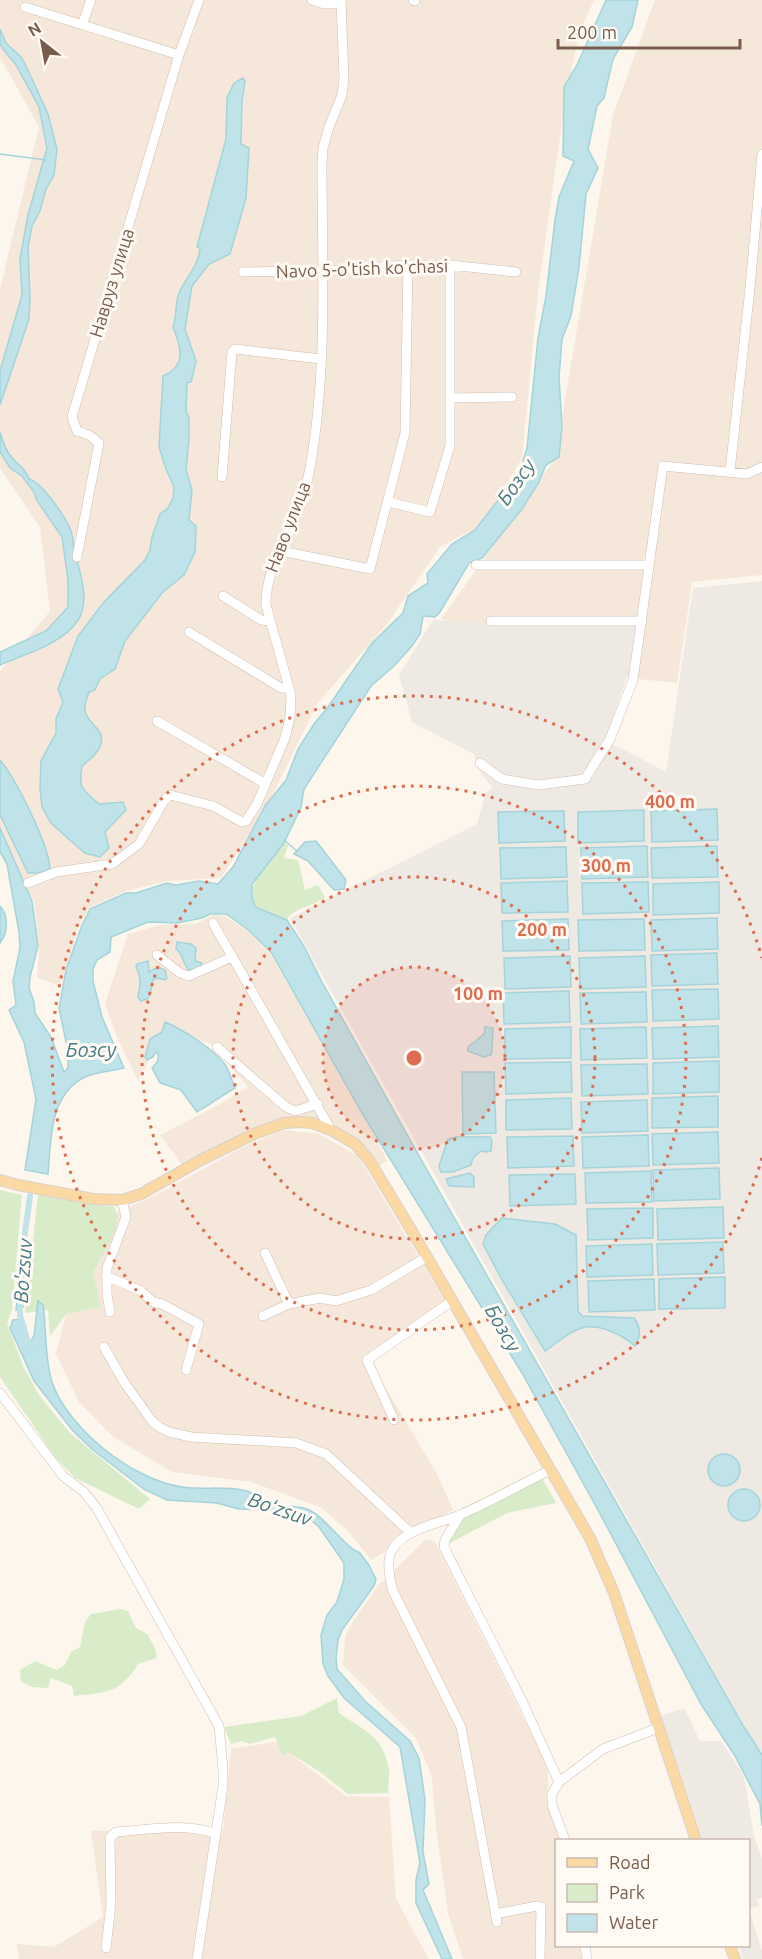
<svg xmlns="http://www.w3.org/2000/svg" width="762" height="1959" viewBox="0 0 762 1959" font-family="Ubuntu,sans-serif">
<rect width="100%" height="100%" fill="#fdf6ec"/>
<path fill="#f5e8da" d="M0,0H594L580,31L566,95L538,292L522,458L481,525L440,547L387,624L317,704L265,810L221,878L167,881L126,891L89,908L80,923L60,986L37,978L39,947L34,901L0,834V671L50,611L40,527L0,468V289L39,127L0,57Z
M655,0H762V575L692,582L677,683L638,679L441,619L555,459L613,115Z
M212,915L225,916L246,930L270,953L374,1134L387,1161L375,1169L346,1137L282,1119L243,1134L182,1165L160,1135L220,1104L248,1087L211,1044L166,1029L138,1081L117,1037L105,1004L128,934L160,925L196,924Z
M284,1130L319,1134L358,1156L448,1306L371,1363L437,1474L453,1510L371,1560L348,1531L322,1508L251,1482L172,1472L112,1436L79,1402L56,1354L66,1314L101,1307L93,1273L115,1213L158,1194L241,1148Z
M426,1539L435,1542L545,1761L548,1772V1808L563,1840H556V1946H583L584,1959H463L448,1914L436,1827L432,1777L416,1738L343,1665L345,1637L353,1621L377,1587Z
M275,1742L346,1796L389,1797L396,1899L429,1959H19L17,1944L54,1947L103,1917L91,1831L208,1828L223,1831L231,1749Z"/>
<path fill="#efe9e4" d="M762,581V1757L290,918L477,824L486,792L492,788L476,766L475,755L412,722L399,675L433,620L506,625L637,623L628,673L606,739L611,745H615L666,772L693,588Z
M684,1708L700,1741H721L741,1771L745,1782L754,1836L762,1858V1898L757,1899L759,1906L749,1909L762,1951V1959H743L739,1946H748V1840H703L661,1716Z"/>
<path fill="#d8ecc9" d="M284,843L288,845L284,858L298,860L305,890L318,885L325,897C313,907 293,907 287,920L254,907C247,877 267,864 284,843Z
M0,1190L22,1195L12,1310L7,1323L24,1368L39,1395L70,1433L150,1499L139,1509L75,1478L55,1457L0,1377Z
M38,1195L114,1207L118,1216L115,1232L93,1273L101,1307L66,1314L50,1336L48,1310L25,1313Z
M542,1478L556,1503L507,1513L450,1543L449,1540L462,1518Z
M120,1609L128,1611L136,1628L147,1634L155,1648L157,1658L138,1664C119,1694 108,1692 74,1696L72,1686L51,1678L48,1688L32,1687L21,1681L20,1670L35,1661L56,1670L65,1665L71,1652L80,1647L85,1622L91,1614Z
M337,1698L339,1713C365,1731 383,1736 389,1769C390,1777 387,1783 389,1793L348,1794L320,1772L288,1752L282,1755L275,1737L250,1744L242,1741L231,1744L224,1727L301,1716Z"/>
<path fill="#bfe3e8" stroke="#a5d3da" stroke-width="1.5" d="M606,0H638L632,27L613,59L604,98L597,106L588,149L598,168L586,194L579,267L571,316L562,339L559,377L562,427L559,457L546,465L539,482L522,509L482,558L469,563L440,612L435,617L423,616L420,634L412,646L394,666L371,686L304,789L301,807L284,843L252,884V897L255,907L287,920L304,946L322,982L427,1170L744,1727L762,1755V1826L760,1804L735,1756L701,1704L598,1510L522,1373L362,1113L271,952L247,929L226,914H210L202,918L177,923L148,922L111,937L110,952L97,960L93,969V981L102,1017L124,1068C111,1071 94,1072 83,1078C49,1096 51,1141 48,1174L25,1170L36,1099L24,1042L9,1010L16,1005L13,981L20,948L19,932L7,864L0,852V828L32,901L38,946L30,977L29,988L34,1002L35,1013L51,1037L64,1072L68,1068V1051L59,1008L66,970L82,925L90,909L126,893H136L167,883L176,885L199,881L218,884L233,867L265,806L286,780L298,749L314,724L328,707L372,643L403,613L408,596L428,583L427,574L452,544L475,530L519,473L527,448L538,338L546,296L555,220L559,197L574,161L563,156L564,87L577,65Z
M0,29L6,43L22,58L33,81L48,114L57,149L54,175L46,189L40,211L32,226L28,247L30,298L29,319L0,405V371L22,295L20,259L28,215L47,148L39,107L16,65L3,49L0,44Z
M243,78L245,81L242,101L241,144L249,148L246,198L230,254L209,264L192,286L185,329L196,361L191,382L187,383L186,411L189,418V438L186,470L192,490L189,520L196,526L195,552L184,575L162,593L125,641L115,669L100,679L95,690L89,692C87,698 84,705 85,711C87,720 94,724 99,731C108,745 92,758 82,766C78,790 83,789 99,804L123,802L126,810L105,832L109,848L100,857L85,853L72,842L51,823L42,807L40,788L41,761L56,733V719L63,702L58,689L78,636L104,602L145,560L150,550L152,537L160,514L168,508L173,498L174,487L166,469L159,447L163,376C187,366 181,347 173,327C177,316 175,303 179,293C186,277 199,266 200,248L197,247L226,139L227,98L234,83Z
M0,432C3,442 6,452 13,459C20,467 25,468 29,479C42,482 66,518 71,531C73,537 73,543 74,549C79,570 91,600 78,620C63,644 25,654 0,665V652L46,631L68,607V580L62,537L36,499L34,492L22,476L10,468L0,452Z
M0,760C16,779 49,845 50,869L39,873H28L0,815Z
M717,809L718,840L652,842L651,811Z
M644,810V841L578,843V812Z
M564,811L565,841L499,843L498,812Z
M316,841L346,880L344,889L334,890L308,861L294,854L305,842Z
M647,846L648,877L582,879L581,848Z
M717,846L718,877L652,878L651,848Z
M566,847L567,877L501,879L500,848Z
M567,881L568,912L502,913L501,883Z
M648,882L649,912L583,914L582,883Z
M719,882V913L653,915V884Z
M0,906C9,916 8,933 0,943Z
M717,918L718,949L652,951L651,920Z
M568,919L569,950L503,951L502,921Z
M644,919L645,950L579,951L578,920Z
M177,942L191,944L196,948L195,961L202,963L199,968L189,970C182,964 184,954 176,949Z
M717,953L718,984L652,986L651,955Z
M570,956L571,987L505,989L504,958Z
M645,956L646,987L580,989L579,958Z
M148,961L149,972L158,967L165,970L167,978L165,980L157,978L153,980L150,995L147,999L141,1001L138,997C140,985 142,978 136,967L137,964Z
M718,989L719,1019L653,1021L652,990Z
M569,991L570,1022L504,1024L503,993Z
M646,992L647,1022L581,1024L580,993Z
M165,1022C182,1029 217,1051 226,1066C230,1073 232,1081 235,1088L197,1112L181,1090L160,1083L152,1068L158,1061V1053L156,1052L153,1057L147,1060L145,1057L150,1039L162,1032Z
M718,1026L719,1057L653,1059L652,1028Z
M485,1027L493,1028L492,1050L491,1055L484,1057L468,1051V1047L484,1034Z
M571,1027V1058L505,1059V1029Z
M646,1027L647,1058L581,1060L580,1029Z
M719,1061V1092L653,1094V1063Z
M571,1062L572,1092L506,1094L505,1063Z
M647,1064L648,1094L582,1096L581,1065Z
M462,1072H494L496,1133L463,1134Z
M718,1096V1127L652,1128V1098Z
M571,1098L572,1129L506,1130V1100Z
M647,1100L648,1131L582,1133L581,1102Z
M718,1132L719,1163L653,1165L652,1134Z
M648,1135L649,1166L583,1168L582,1137Z
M573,1136L574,1166L508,1168L507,1137Z
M457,1137H490L492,1141L491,1151L486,1152L481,1151L473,1158L471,1165L453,1172H441L439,1166L448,1139Z
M719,1168L720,1199L654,1201L653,1170Z
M651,1171L652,1202L586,1203L585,1173Z
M470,1173L474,1177V1187L449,1186L446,1179Z
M575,1174L576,1204L510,1206L509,1175Z
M723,1207L724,1238L658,1240L657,1209Z
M653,1208V1238L588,1240L587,1209Z
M502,1218L555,1224L576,1235L578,1311L582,1316L634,1318C641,1327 641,1336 635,1346C623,1335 598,1323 582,1328C569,1331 556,1344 545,1351L501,1278L483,1244L486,1235Z
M723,1242L724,1273L658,1275L657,1244Z
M652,1244L653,1275L587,1277L586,1246Z
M20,1277L29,1279L23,1307L16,1310Z
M725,1277V1308L659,1309V1279Z
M654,1279L655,1310L589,1312L588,1281Z
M38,1301L43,1305C47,1331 44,1356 52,1382C68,1429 133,1480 182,1487C202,1490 223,1486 242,1490C255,1492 267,1501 280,1505C289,1507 299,1506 307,1509C325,1516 348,1551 359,1552L369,1565L376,1579L374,1586L342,1630L338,1640L336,1658L337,1669L365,1701L410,1741L419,1758L425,1800L423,1852L429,1884L423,1890L452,1959H442L416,1903V1880L420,1863L400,1747L344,1698L328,1676L323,1664L321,1635L327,1615L337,1602L344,1579V1563L319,1527L311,1520L270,1510L239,1509L217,1503L167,1500L144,1489L93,1450L73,1431L34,1381L10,1328L13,1320L21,1319L26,1341H31L34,1336Z
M708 1470a16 16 0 1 1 32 0a16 16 0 1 1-32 0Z
M728 1505a16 16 0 1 1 32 0a16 16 0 1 1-32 0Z"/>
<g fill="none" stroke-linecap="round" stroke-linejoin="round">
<path stroke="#a5d3da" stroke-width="1.5" d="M0,154L46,160
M284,840L297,851"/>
<path stroke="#bfe3e8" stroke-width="6" d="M21,1285L22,1254L30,1196
M20,1301V1315L30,1349"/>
<defs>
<path id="minor" d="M312,0L324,4H341
M413,0L415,1
M25,7L179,55
M82,25L91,0
M243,272L324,271L408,265H450L516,272
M450,398L512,397
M730,471L750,288L762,154
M222,477L232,352L235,349L321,359
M388,502L430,512L450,446V265
M281,551L370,569L405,433L408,265
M77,557L99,443L89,435L77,431L72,417L179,55L199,0
M476,565H648
M223,596L261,620L270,621
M491,621H642
M189,632L281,688H289
M157,721L264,783
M480,763L502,779L538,785L585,779L610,739L633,680L663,466L747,474L762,467
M28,883L56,872L112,864L139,844L164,801L170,795L213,806L242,822L246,821L257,804L285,738L290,718L291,695L266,605C265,571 286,543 298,512C304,497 307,483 310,468C328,367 322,265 322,163L323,148L329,127L342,95L344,79L341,0
M213,923L331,1130
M157,955L180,973L189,976L232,957
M217,1047L286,1107L295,1111L318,1104
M265,1253L289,1304
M106,1276L141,1291L153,1302L162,1304L199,1324L186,1370
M110,1312L107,1294V1268L126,1217L122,1200
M263,1316L289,1304L320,1298L336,1301L371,1290L427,1257
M104,1347L124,1382L152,1421L159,1427L169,1432L191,1437L296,1443L326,1454L411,1533
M0,1393L63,1476L83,1491L96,1507L219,1726L223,1769V1786L197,1959
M394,1420L367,1360L452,1301
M461,1514L445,1540L444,1547L523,1703L559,1782
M565,1840L552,1805V1794L559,1782L603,1749L658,1728
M495,1914L537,1906L541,1907L540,1959
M497,1922L461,1727L393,1591C390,1580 386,1560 392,1550C406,1527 440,1524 462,1514C492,1501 521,1484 550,1470
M585,1946L587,1959
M106,1948L111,1904L110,1838L116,1832C147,1830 186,1822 216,1834"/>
<path id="major" d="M0,1180L18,1185L93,1199L122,1200L141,1194L201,1160L254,1134L284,1123L299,1122L312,1123L331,1130L355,1144L369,1160L413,1233L590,1538L614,1593L696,1840
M730,1946L735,1959"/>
</defs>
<use href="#minor" stroke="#d1beb0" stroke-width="10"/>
<use href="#major" stroke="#dad1cd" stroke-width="12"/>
<use href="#minor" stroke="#fff" stroke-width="9"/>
<use href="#major" stroke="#fbd9a5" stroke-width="10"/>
</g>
<circle cx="414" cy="1058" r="91" fill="#dc6d51" fill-opacity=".12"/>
<g fill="none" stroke="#dc6d51" stroke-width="3" stroke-dasharray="3 6">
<circle cx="414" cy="1058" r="91"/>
<circle cx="414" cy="1058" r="181"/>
<circle cx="414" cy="1058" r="272"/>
<path d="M762 1158A362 362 0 1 1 762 958"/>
</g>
<g text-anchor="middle" stroke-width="6" stroke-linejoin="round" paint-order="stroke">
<g font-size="18" fill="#7a5c4d" stroke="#fffaf3">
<text transform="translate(362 269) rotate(-2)" y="6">Navo 5-o'tish ko'chasi</text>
<text transform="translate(112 283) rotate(-73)" y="6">Навруз улица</text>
<text transform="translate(288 527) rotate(-69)" y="6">Наво улица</text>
</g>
<g font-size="20" font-style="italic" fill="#437c86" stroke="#fffaf3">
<text transform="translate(516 482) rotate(-55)" y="7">Бозсу</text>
<text x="91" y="1057">Бозсу</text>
<text transform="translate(23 1271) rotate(-86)" y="7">Bo'zsuv</text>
<text transform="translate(503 1328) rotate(60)" y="7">Бозсу</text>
<text transform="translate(280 1509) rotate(19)" y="7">Boʻzsuv</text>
</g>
</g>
<circle cx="414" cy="1058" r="9" fill="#dc6d51" stroke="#fffaf3" stroke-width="3"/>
<g font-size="18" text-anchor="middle" font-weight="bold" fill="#dc6d51" stroke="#fffaf3" stroke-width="6" stroke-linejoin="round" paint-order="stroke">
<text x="670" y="808">400 m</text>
<text x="606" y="872">300 m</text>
<text x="542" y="936">200 m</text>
<text x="478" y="1000">100 m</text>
</g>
<rect x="555" y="1839" width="195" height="108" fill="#fffaf3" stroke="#cabbb1" stroke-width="1.5"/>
<rect x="567" y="1858" width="30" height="9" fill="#fbd9a5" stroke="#cabbb1" stroke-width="1.5"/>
<text x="609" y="1869" font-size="18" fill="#7a5c4d">Road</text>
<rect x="567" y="1884" width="30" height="18" fill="#d8ecc9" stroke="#cabbb1" stroke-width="1.5"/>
<text x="609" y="1899" font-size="18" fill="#7a5c4d">Park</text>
<rect x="567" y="1914" width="30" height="18" fill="#bfe3e8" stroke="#cabbb1" stroke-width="1.5"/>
<text x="609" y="1929" font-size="18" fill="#7a5c4d">Water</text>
<g transform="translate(42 42) rotate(329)" stroke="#fffaf3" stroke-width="4.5" paint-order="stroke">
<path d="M0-4.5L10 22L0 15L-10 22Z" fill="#7a5c4d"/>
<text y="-9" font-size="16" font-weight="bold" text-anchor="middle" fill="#7a5c4d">N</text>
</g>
<path d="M558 39v9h182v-9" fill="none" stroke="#7a5c4d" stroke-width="3"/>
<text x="567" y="39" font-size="18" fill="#7a5c4d" stroke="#fffaf3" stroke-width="4.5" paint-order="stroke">200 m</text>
</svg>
